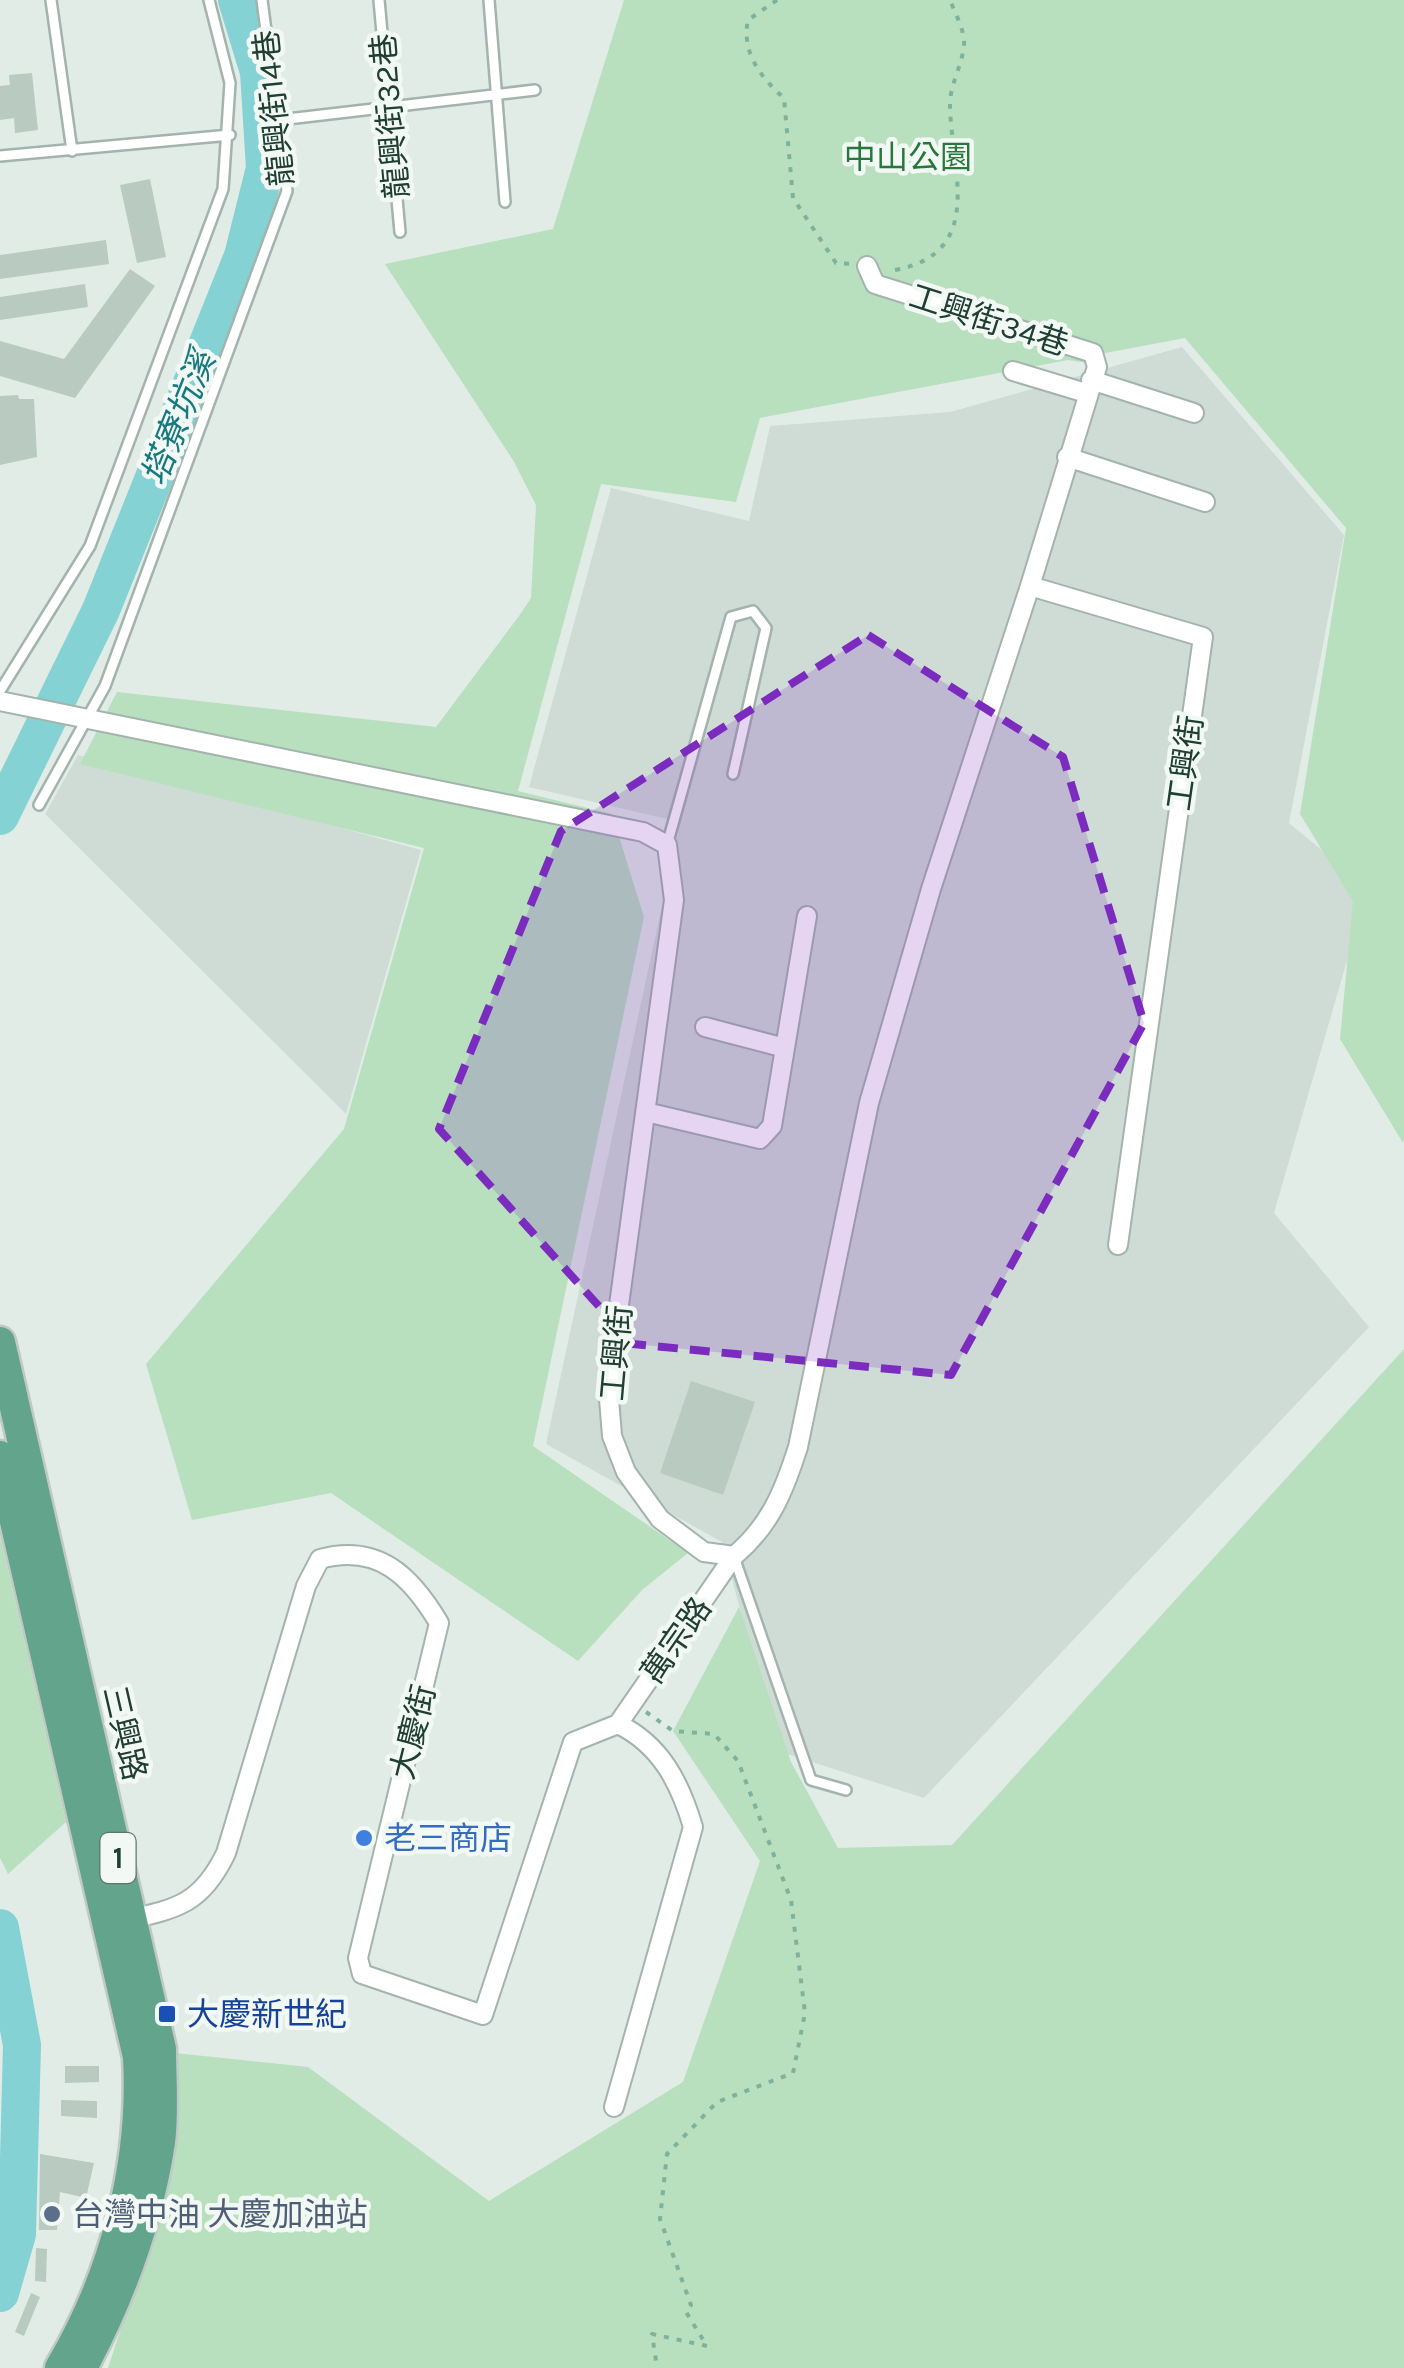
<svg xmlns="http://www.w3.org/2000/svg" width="1404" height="2368" viewBox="0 0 1404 2368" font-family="Karla,'Noto Sans TC',sans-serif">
<rect width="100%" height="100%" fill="#e1ece6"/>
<path fill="#cfdcd5" d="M1182,347L1344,535L1289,823L1368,888L1274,1213L1369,1327L924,1798L778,1751L722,1542L546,1444L680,822L529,787L611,488L749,521L770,426L950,412Z
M78,755L421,850L346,1114L45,814Z"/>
<path fill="#b8dfbe" d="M624,0H1404V1138L1403,1143L1340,1039L1353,901L1300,814L1346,528L1185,338L1089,356L1088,363L1068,360L760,418L736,502L601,484L518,791L612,814L644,917L533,1446L688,1553L642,1590L578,1661L331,1493L192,1520L146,1364L344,1129L424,848L80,764L117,692L436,727L519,616L531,598L536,505L513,460L385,264L553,229Z
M1404,1349V2368H108L156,2220L175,2053L308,2067L489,2201L683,2082L760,1861L673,1731L739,1607L791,1762L838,1848L952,1845Z
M0,1535L66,1822L8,1874L0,1858Z"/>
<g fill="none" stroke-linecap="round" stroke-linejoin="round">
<path stroke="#85d2d5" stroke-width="38" d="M0,816L101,610L243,256L265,168L259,72L237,0
M0,1928L22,2045L17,2234L0,2293"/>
</g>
<path fill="#b9cac1" d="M32,73L38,130L15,133L14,118L0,120V86L10,85L9,75Z
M150,179L166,257L137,263L120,185Z
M106,240L109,264L0,279V255Z
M130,269L155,286L75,398L0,376V341L64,359Z
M85,284L88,307L0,320V297Z
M18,395L19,399H34L37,457L0,465V396Z
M691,1381L755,1402L723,1495L660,1473Z
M65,2066H99V2082L65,2083Z
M61,2100L97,2101V2118L61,2116Z
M40,2154L94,2163L86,2198L60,2192L57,2230H39Z
M36,2248L47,2249L46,2282L35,2281Z
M31,2293L40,2297L24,2336L15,2332Z"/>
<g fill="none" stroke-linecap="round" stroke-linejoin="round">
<defs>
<path id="lane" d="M51,0L72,151
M379,0L400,232
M489,0L505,202
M279,120L535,90
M0,156L230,135
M0,691L90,546L223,189L230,83L209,0
M39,805L105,686L287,191L262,0
M667,845L731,617L753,611L766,628L733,774
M734,1557L811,1780L846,1790"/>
<path id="street" d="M867,266L875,284L1093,353L1097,367L1030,586
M1013,371L1086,393
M1091,380L1194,413
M1067,457L1205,502
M0,701L643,832L667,845L674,900L608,1386L612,1436L626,1472L660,1519L704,1552L734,1556C770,1526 784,1491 798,1447L869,1103L931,889L1030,586L1203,637L1118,1245
M705,1027L785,1048
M646,1112L760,1139L772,1126L807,916
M618,1724L734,1556
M126,1920C178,1909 202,1903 226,1853L306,1586L320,1559C378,1543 411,1576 439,1623L358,1958L362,1974L483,2015L573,1742L618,1724C661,1745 680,1783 693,1827L614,2107"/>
<path id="primary" d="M0,1342L161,2049C161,2079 164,2112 160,2142C148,2222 120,2297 82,2368
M0,1456L138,2057C144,2164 115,2275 60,2368"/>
</defs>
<use href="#lane" stroke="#a3b4ad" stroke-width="14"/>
<use href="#street" stroke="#a3b4ad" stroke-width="22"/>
<use href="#primary" stroke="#c1c9c6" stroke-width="35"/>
<path stroke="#7fb29c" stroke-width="4" stroke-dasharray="5 8" stroke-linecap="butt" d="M777,0L748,20C741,52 761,78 784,98L793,198L836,263L851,264
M895,270C988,253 950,166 950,104C950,84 963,64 964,44C965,31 955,13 950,0
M646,1712L673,1731L714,1734L738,1761L791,1900L805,2013L793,2073L717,2102L667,2154L660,2219L691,2305L686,2312L707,2346L652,2334L657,2368"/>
<use href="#lane" stroke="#fff" stroke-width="9"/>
<use href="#street" stroke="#fff" stroke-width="18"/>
<use href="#primary" stroke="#62a58c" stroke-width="30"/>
</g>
<path fill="#7b2cbf" fill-opacity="0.2" stroke="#7b2cbf" stroke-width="8" stroke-dasharray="20 12" stroke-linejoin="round" d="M868,635L1063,757L1144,1023L951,1375L633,1344L439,1129L561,831Z"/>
<circle fill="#3f7fe0" stroke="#f2f9f4" stroke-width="4" cx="364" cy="1838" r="10"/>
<rect fill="#1a4fb4" stroke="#f2f9f4" stroke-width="4" x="157" y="2004" width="20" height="20" rx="5"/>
<circle fill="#5c6f8a" stroke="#f2f9f4" stroke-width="4" cx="52" cy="2214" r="10"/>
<g text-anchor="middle" stroke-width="9" stroke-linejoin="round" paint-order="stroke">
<rect fill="#f2f9f4" stroke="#5f766d" stroke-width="2.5" x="100.5" y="1833" width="35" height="50" rx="8"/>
<g font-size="30" font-weight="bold" fill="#203e33">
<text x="118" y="1868">1</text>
</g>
<g font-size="32" fill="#203e33" stroke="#f2f9f4">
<text transform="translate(274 108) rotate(-96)" y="11">龍興街14巷</text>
<text transform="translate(390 116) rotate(-95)" y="11">龍興街32巷</text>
<text transform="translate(989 320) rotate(18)" y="11">工興街34巷</text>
<text transform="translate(1185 763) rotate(-82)" y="11">工興街</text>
<text transform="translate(616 1353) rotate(-85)" y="11">工興街</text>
<text transform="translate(676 1640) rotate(-55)" y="11">萬宗路</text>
<text transform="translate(413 1732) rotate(-76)" y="11">大慶街</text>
<text transform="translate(125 1733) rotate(77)" y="11">三興路</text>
</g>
<g font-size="32" fill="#27783d" stroke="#f2f9f4">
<text x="908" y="168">中山公園</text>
</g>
<g font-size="32" fill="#366cbe" stroke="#f2f9f4" text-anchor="start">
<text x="384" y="1849">老三商店</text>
</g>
<g font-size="32" fill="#164399" stroke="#f2f9f4" text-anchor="start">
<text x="187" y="2025">大慶新世紀</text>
</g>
<g font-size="32" fill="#4e5e75" stroke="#f2f9f4" text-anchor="start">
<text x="72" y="2225">台灣中油 大慶加油站</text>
</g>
<g font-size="35" font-style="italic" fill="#16797e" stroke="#f2f9f4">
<text transform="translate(178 418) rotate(-68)" y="12">塔寮坑溪</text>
</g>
</g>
</svg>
